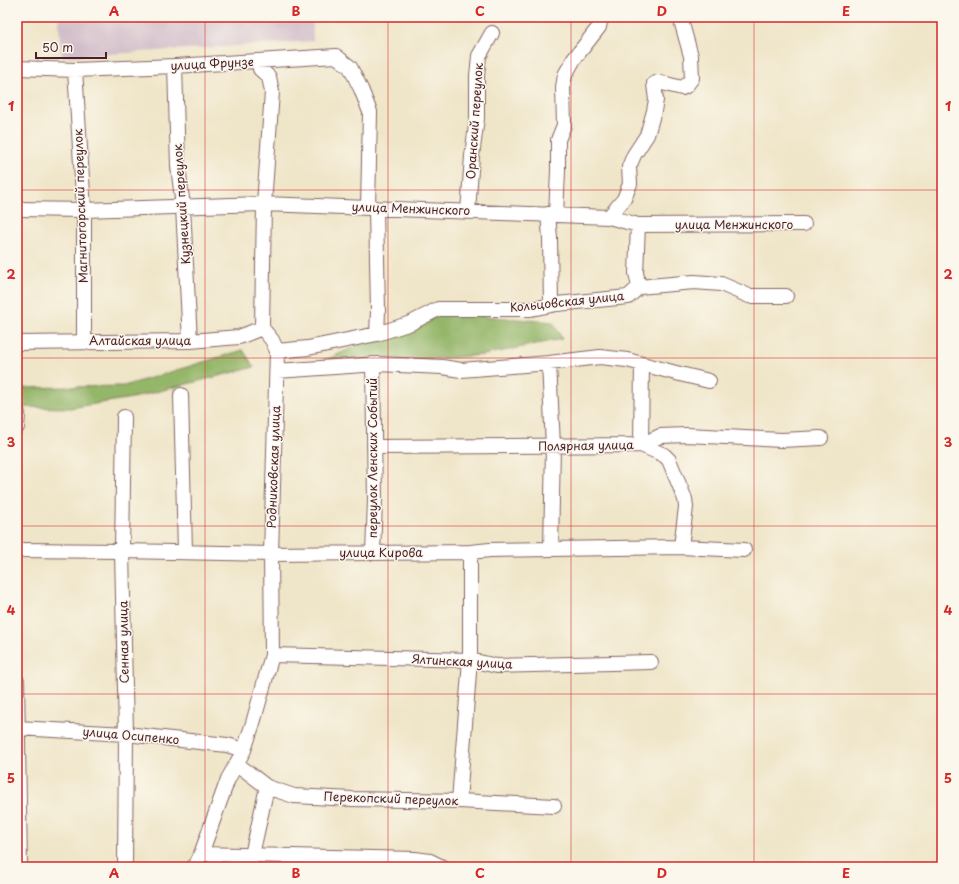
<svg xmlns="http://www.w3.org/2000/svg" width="959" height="884" viewBox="0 0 959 884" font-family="'Playpen Sans',sans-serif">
<rect width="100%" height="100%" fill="#fbf7ec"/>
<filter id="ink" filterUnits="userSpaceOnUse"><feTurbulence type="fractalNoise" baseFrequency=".025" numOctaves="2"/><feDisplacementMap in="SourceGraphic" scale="8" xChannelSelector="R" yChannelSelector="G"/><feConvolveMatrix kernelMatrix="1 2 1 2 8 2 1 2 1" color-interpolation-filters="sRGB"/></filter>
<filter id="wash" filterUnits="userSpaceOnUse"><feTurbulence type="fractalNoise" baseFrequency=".012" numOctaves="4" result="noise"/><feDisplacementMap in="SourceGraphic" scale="16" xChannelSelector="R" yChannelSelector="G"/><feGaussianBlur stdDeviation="0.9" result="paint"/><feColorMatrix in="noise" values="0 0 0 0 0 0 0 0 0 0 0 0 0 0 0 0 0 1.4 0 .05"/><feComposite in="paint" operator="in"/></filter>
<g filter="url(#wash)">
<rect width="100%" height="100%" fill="#efe5c8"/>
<path fill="#d1bdc9" d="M58,17H313V41L62,57Z"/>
<path fill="#94b669" stroke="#6f6a4a" d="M432,312L553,322L562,339L483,355L308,368Z
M243,350L254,367L132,398L70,408L17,407V388L124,386Z"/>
</g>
<g filter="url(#ink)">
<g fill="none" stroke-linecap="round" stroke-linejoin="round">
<defs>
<path id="minor" d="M175,66L178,166L183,207L190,341
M17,68L75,70L175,66L336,56L350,67L361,89L370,112L368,208
M75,70L84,210V341
M376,208L378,311L377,334
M17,209L84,210L264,204L609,217L638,225L804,224
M468,212L472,156L477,118V76L479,56L492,33
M548,214L550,238L551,305
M556,215L558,171V140L564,125L563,87L565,75L574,59L599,27L601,17
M609,217L624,199L630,184L629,167L634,155L647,135L654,111L656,100L654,84L658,82L682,88L686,86L692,78L691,56L682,24L683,17
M638,225L636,273L639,287
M17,343L190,341L239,337L262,328
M277,351L308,348L377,334L411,323L438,309H531L557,304L628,297L639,287L694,282L721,284L749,296H786
M549,363L553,446L551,549
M642,364L641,445L664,455L669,460L685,499L686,507L681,547
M277,371L378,364L442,367L461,370L549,363L600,357L627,360L676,373L709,381
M181,395L185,551
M124,417L122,551L126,734L125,867
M17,427L18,413
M374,447L641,445L660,436L687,435L782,440L821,438
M17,550L122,551L271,554L470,552L490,550L681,547L744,550
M373,553L375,500L373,364
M272,655L470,660L497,666L651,662
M17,681L20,867
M17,728L126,734L227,745L244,750
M237,764L267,787L294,796L352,799L459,801L554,806
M459,801L470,660V552
M201,854L415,859L430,861L442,867
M252,855L267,787
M194,867L201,854L228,779L244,750L253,723L272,655L271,554L277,351L272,340L262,328L264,204L272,92L269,77L260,69L259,61"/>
</defs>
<use href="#minor" stroke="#846462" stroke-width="16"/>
<use href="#minor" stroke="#fff" stroke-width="14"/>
</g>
</g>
<path fill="none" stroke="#d62828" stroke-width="1" stroke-opacity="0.55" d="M205,17V867M388,17V867M571,17V867M754,17V867M17,190H942M17,358H942M17,526H942M17,694H942"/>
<g text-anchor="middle" stroke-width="3" stroke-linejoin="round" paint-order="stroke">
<g font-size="12" fill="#4a1f2b" stroke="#fbf7ec">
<text transform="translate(212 64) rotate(-3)" y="4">улица Фрунзе</text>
<text transform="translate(475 121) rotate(-86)" y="4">Оранский переулок</text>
<text transform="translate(182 204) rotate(-94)" y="4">Кузнецкий переулок</text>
<text transform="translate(81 206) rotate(-92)" y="4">Магнитогорский переулок</text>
<text transform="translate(411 209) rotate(2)" y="4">улица Менжинского</text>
<text x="734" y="229">улица Менжинского</text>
<text transform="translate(567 302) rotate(-6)" y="4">Кольцовская улица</text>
<text x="140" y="345">Алтайская улица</text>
<text transform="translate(586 446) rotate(-1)" y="4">Полярная улица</text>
<text transform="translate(373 458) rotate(-90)" y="4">переулок Ленских Событий</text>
<text transform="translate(274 467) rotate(-88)" y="4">Родниковская улица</text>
<text x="381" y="557">улица Кирова</text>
<text transform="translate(124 642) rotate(-91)" y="4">Сенная улица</text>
<text transform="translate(462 662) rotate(3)" y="4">Ялтинская улица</text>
<text transform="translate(131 736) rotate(5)" y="4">улица Осипенко</text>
<text transform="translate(391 799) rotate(2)" y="4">Перекопский переулок</text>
</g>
</g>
<rect width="959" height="884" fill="none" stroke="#fbf7ec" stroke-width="44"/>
<path d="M36 52v6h70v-6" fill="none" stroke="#4a1f2b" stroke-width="2"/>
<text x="42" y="52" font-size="12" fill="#4a1f2b" stroke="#fbf7ec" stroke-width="3" paint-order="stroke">50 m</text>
<rect x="22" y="22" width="915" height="840" fill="none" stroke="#d62828" stroke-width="1.5"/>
<g font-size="13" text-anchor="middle" font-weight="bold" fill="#d62828">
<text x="114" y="16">A</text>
<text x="296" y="16">B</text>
<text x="480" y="16">C</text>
<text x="662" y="16">D</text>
<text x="846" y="16">E</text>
<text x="11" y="111">1</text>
<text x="948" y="111">1</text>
<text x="11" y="279">2</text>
<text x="948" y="279">2</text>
<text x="11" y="447">3</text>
<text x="948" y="447">3</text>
<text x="11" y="615">4</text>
<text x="948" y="615">4</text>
<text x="11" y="783">5</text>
<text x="948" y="783">5</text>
<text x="114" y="878">A</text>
<text x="296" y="878">B</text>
<text x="480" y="878">C</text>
<text x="662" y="878">D</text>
<text x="846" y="878">E</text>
</g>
</svg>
